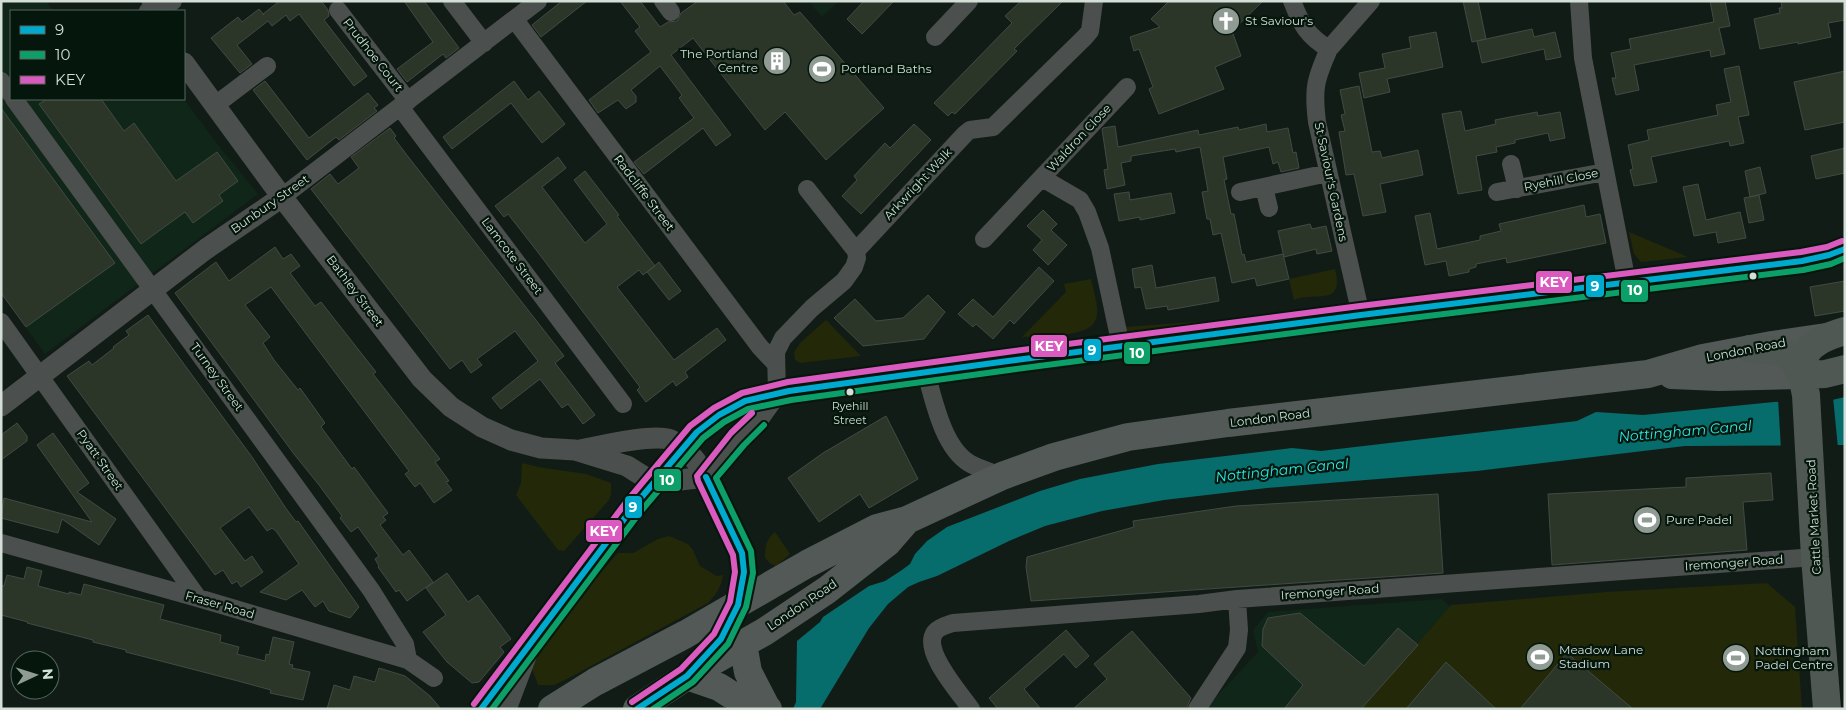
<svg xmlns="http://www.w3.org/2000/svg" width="1846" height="710" viewBox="0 0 1846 710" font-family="Montserrat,sans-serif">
<rect width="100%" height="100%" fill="#121c16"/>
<path fill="#0f2619" d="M1,1H46L53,11H11V99H184L215,141L258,194L45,354L1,293Z
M808,1H839L822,17Z
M1442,599L1454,610L1366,709H1205L1258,652L1253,630L1268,612Z"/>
<path fill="#222808" d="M1629,232L1688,257L1641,262L1634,254Z
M1335,269C1345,308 1315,291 1294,300L1289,279Z
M1091,279C1093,291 1101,310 1095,321C1088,338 1038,336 1022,337L1066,292L1064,284Z
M826,320L861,356L800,363L795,360L794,352L801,342Z
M1222,320L1221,322L1128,333L1125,327Z
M522,463L538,467L586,474L611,483V494L609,500L564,551L558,550L516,495L521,483Z
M775,532L790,554L776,566L771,564L765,558C765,547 766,539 775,532Z
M669,536L688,544L693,550L700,566L717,576L723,575C721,587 717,594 708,603L567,679L554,685H538L531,666L596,577L618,553H633L658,539Z
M1767,583L1795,607L1802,709H1361L1451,605L1606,592Z"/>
<path fill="#066d6c" d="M1845,397V445L1685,446L1477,471L1267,488L1164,500L1102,511L1045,526L1009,541L937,576L919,582L908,587L888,604L869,628L820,709H793L796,702L797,641L820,622L823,617L869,586L885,581L902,570L910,564L915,554L927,541L947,527L1040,491L1080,479L1158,464L1292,448L1321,451L1577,421L1596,412L1643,415L1774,402L1832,400Z"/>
<path fill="#121c16" d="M1833,397L1838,448L1781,449L1778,399Z"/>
<path fill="#2b3629" stroke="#424a43" d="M276,1H321L328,10L329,16L324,20L367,76L354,86L299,14L290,21L286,15L272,26L268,21L237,45L252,64L240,73L211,38L238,17L242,22L259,9L264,15L263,14L277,3Z
M404,1H424L459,48L446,58L443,54L407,82L397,69L433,42Z
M562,1H587L541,37L532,25Z
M620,1H640L660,27L668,22L677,21L681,13L698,1H783L794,15L800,12L884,108L826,160L785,112L765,130L693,38L671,55L731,135L716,146L703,128L644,174L634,162L694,118L679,98L682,95L660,66L631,90L636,96V102L626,109L618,100L598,113L589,100L651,52L635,31L640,27Z
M864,1H894L862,34L847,19Z
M1021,1H1063L1014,49L1017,51L955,114L952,112L948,116L934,103L1012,23L1005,16Z
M1169,1H1263L1232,31L1241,56L1215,67L1224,89L1159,114L1149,89L1153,87L1139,49L1134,51L1130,37L1160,27L1151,19Z
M1463,1H1478L1486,39L1472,42Z
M1710,1H1725L1730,26L1719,28L1725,54L1711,57L1710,50L1634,65L1639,90L1616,95L1612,78H1616L1611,53L1631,49L1629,39L1714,22Z
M1781,1H1845V20L1828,23L1831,37L1798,44V42L1760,49L1754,19L1780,13L1779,8H1782Z
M1532,29L1534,37L1555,32L1561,57L1546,60L1544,49L1482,63L1477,41Z
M1436,32L1443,67L1387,79L1390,92L1364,98L1359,73L1385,68L1382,54L1411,48L1409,37Z
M1739,66L1749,115L1738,117L1744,143L1730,146L1729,141L1651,157L1657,182L1634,186L1630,170L1633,169L1628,145L1649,140L1647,130L1718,115L1716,105L1731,102L1724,69Z
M1845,71V122L1805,130L1794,82Z
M265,81L309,138L368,93L378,105L374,108L377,111L339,140L336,137L307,160L253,90Z
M514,81L528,100L539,91L565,124L542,143L511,103L452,149L443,137Z
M1359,86L1372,152L1380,151L1382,158L1418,150L1423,175L1380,184L1386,212L1363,216L1354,174L1346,175L1339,132L1345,131L1341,115L1345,114L1340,90Z
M47,99H101L124,131L134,123L176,181L217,152L238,181L219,195L223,201L193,223L185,212L141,244L39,104Z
M1,108L115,263L26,327L1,293Z
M1461,111L1465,131L1496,124L1495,120L1510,117L1537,112L1538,116L1560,112L1565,138L1550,141L1548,133L1515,140V143L1496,147L1497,152L1476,156L1482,190L1458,194L1442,114Z
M914,124L931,140L861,214L842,196L857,180L854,176L885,143L890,148Z
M1266,124L1267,132L1288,128L1293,153L1296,152L1299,168L1281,172L1278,162L1273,164L1269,147L1223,157L1227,179L1224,180L1231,214H1234L1242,255L1244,254L1246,262L1283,254L1289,279L1257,286L1255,278L1232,283L1221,233L1213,235L1210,219H1207L1202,192L1208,191L1200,147L1176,152L1175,149L1131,156V161L1121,163L1125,185L1107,189L1104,170L1108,169L1102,129L1103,128L1115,126L1118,147L1198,130L1199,135L1238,127L1239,130Z
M390,128L396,136L394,138L406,154L564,356L555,363L595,415L583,424L568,404L562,408L540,379L501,409L492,398L538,361L515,331L477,359L482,365L471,373L462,360L450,369L311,189L330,174L338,184L359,168L351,157Z
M1845,148V173L1816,179L1811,156Z
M558,157L566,168L542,187L585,243L607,224L574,180L585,171L619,215L617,216L655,266L643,275L639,270L617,287L674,360L717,328L726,340L685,372L688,377L676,386L673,381L646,402L637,390L640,387L537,251L508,214L504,217L495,206Z
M1760,167L1766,193L1750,197L1745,171Z
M1698,184L1706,220L1740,212L1746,238L1718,243L1716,232L1694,236L1683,187Z
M1129,192L1130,200L1171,193L1175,213L1140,220V217L1119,221L1114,194Z
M1759,195L1764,220L1749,223L1744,198Z
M1584,205L1586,217L1600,214L1606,243L1507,263L1506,258L1476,264V267L1469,269V272L1449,276L1446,261L1425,265L1415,216L1430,213L1437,249L1480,240V236L1501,231L1499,224Z
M1043,210L1057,224L1051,230L1067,245L1048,265L1033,250L1042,240L1027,226Z
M1310,224L1312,229L1326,226L1332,251L1317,254L1316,249L1284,257L1278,231Z
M275,247L283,259L291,254L300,266L290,273L315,306L321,302L376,372L373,374L440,459L435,462L449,481L446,482L452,490L434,503L420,483L415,487L405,474L409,471L271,287L245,305L270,337L263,343L274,360L298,390L300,388L325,423L321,427L352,469L354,467L388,513L383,517L386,520L380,525L403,555L409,550L433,582L407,601L399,590L396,592L378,567L379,566L375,559L379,556L358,527L351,532L340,518L342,516L319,485L294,454L175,293L216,262L229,281Z
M659,262L681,291L669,300L647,272Z
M1152,265L1156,288L1215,277L1219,301L1168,310L1167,306L1146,309L1141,287L1135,288L1132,269Z
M1039,267L1054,281L1014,324L1010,320L993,339L976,324L973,327L958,314L973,299L993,317Z
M1845,281V311L1815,316L1810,287Z
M928,295L945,312L924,339L863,346L834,318L855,299L876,321L903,318Z
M148,315L252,457L285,507L296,522L298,521L359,607L350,618L329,611L323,601L315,607L302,590L286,600L260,592L299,564L276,531L272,528L267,531L249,507L220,528L245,561L252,556L263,572L241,587L237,581L232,584L223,570L215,575L67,376L89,361L92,365L114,348L113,347L129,335L126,331Z
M886,416L918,479L869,508L860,494L819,522L788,478L823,453Z
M17,423L27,436V441L1,460V435Z
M53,433L89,483L77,492L116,519L99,545L62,519L58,533L1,518L4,498L92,522L37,445Z
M1771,473L1773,500L1743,502L1747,550L1552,565L1548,494L1686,487V478Z
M1438,494L1443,573L1031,601L1026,567L1027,557L1134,527L1133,521L1236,506Z
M27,567L42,571L38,586L69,594V592L81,595L84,584L164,605L160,619L221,635L220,642L239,647L237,654L265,661L266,654L269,655L273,637L294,642L289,664L293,665L292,668L310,672L303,700L270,693L271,690L238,681L126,652V650L93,642V640L27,623L28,622L1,615V585L4,586L7,575L24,579Z
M447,573L468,602L478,595L511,639L500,647L504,652L479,682L472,683L447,662L423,632L446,615L426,588Z
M1300,613L1364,666L1398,628L1418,645L1361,709H1284L1303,685L1262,646L1263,629L1268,618Z
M1066,630L1089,656L1076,668L1064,654L1024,689L1041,709H998L989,698Z
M1132,631L1191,698L1186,709H1073L1107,679L1094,664Z
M1567,653L1633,709H1520Z
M1446,662L1496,709H1406Z
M379,668L405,676L430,696L441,709H327L334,685L350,690L354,676L375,682Z"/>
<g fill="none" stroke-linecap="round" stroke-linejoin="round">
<path stroke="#4b4f4d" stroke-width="18" d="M452,1L484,43
M663,1L671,12
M1292,1C1301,24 1307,36 1329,49C1315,80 1313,89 1317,122L1361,315
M1579,1L1583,58L1627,282
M338,10L408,101
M148,11L165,7L173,1
M515,20L760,347L776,364
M935,37L969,1
M1329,49L1371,1
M1,81L11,94
M14,99L371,590L405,644L408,660
M214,106L267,66
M400,107L623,404
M1511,164L1517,189
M1042,178L1080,200L1087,212L1100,248L1121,346
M1264,187L1269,208
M1240,192L1328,173
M1497,192L1605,172
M282,197L538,1
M984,239L1127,87
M856,251L965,134L970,130L993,127L1085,37L1090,31L1094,1
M1,322L198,598
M926,373C934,401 943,447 969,463C979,469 991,472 1002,476
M777,393L776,352L783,338L812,308L844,281L854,267L857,258L856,251L807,189
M1,543L198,598L408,660L434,678
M971,709C961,694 921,651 935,632C939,627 947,625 953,623L1199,604L1237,599L1815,557
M1197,709L1237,648L1239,630L1237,599"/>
<path stroke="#4b4f4d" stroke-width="21" d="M152,1L157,11
M184,63L282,197L422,379L451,407L482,427L511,440L541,448L575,450L627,466L654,483L706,477L738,439L757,421L777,393
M1,406L206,249L282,197
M580,450C601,446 653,433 671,440C691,448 703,471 712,489C722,509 734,530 741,551C749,578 736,616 721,639C715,648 705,656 698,664
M506,709L531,643L634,506L697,432L719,415L745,401L789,391L926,373L1008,361L1361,315L1802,261L1829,255L1845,249"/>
<path stroke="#535957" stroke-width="28" d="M1672,375L1719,377L1802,375
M743,644L748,672L766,707
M687,676L719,687L730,694L768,709
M552,709L595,682L686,634L807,564L877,528L907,520L1002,476L1054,457L1128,437L1228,423L1648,374L1703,358L1772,345L1826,337
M637,709L687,676L764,632L827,590L887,543L907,520"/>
<path stroke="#505854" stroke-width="28" d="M1750,349C1777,351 1789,347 1802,375
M1802,375L1825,374L1845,369
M1827,709L1815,557L1806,395C1797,354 1805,343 1845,331"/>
<defs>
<path id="bus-1" d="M481,709L634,506L697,432L719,415L745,401L789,391L1008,361L1361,315L1802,261L1829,255L1845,249
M637,709L687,676L721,639L738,605L744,572L742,553L706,477"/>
<path id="bus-2" d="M492,709L641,511L703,438L724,422L748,409L791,400L1009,370L1362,324L1803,270L1831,264L1845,258
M653,709L693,682L728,644L746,607L753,573L751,551L716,478L744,445L764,425"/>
<path id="bus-3" d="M632,702L681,669L714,634L730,602L735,572L733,555L698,481L697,476L731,433L752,413
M474,704L627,501L690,426L714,408L742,393L788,382L1007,352L1360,306L1801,252L1827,247L1842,241"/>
</defs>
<use href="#bus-1" stroke="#05170c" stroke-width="10"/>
<use href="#bus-2" stroke="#05170c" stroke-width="10"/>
<use href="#bus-3" stroke="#05170c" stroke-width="10"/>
<use href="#bus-1" stroke="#00a9ce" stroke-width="6"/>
<use href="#bus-2" stroke="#0d9f69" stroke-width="6"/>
<use href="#bus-3" stroke="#db5ac0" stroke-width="6"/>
</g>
<defs>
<symbol id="church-disc" viewBox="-11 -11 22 22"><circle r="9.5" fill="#8f9b93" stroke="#05170c"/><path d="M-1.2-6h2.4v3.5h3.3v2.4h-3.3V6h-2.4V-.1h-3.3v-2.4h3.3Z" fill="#fff"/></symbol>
<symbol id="building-disc" viewBox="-11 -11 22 22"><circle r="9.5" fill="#8f9b93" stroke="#05170c"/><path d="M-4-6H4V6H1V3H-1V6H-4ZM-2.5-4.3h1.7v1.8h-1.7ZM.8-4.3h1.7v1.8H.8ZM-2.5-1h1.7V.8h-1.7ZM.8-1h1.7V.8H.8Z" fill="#fff"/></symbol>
<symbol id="stadium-disc" viewBox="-11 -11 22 22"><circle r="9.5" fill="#8f9b93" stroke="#05170c"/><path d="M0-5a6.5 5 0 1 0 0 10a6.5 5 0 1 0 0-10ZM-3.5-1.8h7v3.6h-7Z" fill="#fff"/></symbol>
</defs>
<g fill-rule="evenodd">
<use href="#church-disc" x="1210" y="5" width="32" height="32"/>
<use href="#building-disc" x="761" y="45" width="32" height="32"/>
<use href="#stadium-disc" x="806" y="53" width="32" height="32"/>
<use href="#stadium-disc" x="1631" y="504" width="32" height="32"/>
<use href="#stadium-disc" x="1524" y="641" width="32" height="32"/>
<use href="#stadium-disc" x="1720" y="642" width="32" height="32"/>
</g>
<g fill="#d3dfd7" stroke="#05170c" stroke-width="2">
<circle cx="1753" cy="276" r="4.5"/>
<circle cx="850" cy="392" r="4.5"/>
</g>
<g text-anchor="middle" stroke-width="4.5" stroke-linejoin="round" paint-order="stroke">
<g font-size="11" fill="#d3dfd7" stroke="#05170c">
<text x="850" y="410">Ryehill<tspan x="850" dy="14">Street</tspan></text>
</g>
<g font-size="12" fill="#d3dfd7" stroke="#05170c" text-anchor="start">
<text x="1245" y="25">St Saviour's</text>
<text x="758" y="58" text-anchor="end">The Portland<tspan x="758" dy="14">Centre</tspan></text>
<text x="841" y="73">Portland Baths</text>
<text x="1666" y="524">Pure Padel</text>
<text x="1559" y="654">Meadow Lane<tspan x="1559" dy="14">Stadium</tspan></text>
<text x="1755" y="655">Nottingham<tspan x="1755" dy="14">Padel Centre</tspan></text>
</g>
<g font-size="12" fill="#d3dfd7" stroke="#05170c">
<text transform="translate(373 55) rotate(52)" y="4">Prudhoe Court</text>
<text transform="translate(1079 138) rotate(-47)" y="4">Waldron Close</text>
<text transform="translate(1561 180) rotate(-11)" y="4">Ryehill Close</text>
<text transform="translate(1331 182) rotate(78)" y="4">St Saviour's Gardens</text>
<text transform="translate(918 184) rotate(-47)" y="4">Arkwright Walk</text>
<text transform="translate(644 193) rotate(53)" y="4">Radcliffe Street</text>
<text transform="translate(270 204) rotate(-35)" y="4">Bunbury Street</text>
<text transform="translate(512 256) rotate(53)" y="4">Lamcote Street</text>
<text transform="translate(355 291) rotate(53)" y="4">Bathley Street</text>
<text transform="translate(1746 350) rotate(-11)" y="4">London Road</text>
<text transform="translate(217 377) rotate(54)" y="4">Turney Street</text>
<text transform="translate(1270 418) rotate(-7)" y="4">London Road</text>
<text transform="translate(100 460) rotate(55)" y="4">Pyatt Street</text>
<text transform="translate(1814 517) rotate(-93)" y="4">Cattle Market Road</text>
<text transform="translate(1734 563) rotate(-4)" y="4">Iremonger Road</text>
<text transform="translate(1330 592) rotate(-4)" y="4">Iremonger Road</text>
<text transform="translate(220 605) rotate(16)" y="4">Fraser Road</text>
<text transform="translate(802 605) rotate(-34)" y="4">London Road</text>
</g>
<g font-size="14" font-style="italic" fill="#2be6e6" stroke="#05170c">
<text transform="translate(1685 431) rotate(-5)" y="5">Nottingham Canal</text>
<text transform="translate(1282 470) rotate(-6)" y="5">Nottingham Canal</text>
</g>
</g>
<g stroke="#05170c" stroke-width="2">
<rect x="1535" y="270" width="38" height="24" rx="5" fill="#db5ac0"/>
<rect x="1585" y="274" width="20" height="24" rx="5" fill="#00a9ce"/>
<rect x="1620" y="279" width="29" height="24" rx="5" fill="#0d9f69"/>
<rect x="1030" y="334" width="38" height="24" rx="5" fill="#db5ac0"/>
<rect x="1083" y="338" width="19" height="24" rx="5" fill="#00a9ce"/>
<rect x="1123" y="341" width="28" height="24" rx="5" fill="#0d9f69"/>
<rect x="653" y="468" width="29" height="24" rx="5" fill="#0d9f69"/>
<rect x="624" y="495" width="19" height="24" rx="5" fill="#00a9ce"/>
<rect x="585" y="519" width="38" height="24" rx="5" fill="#db5ac0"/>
</g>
<g font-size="14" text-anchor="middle" font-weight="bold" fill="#fff">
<text x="1554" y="287">KEY</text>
<text x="1595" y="291">9</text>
<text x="1635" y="295">10</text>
<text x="1049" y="351">KEY</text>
<text x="1092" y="355">9</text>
<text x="1137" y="358">10</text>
<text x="667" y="485">10</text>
<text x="633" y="512">9</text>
<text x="604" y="536">KEY</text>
</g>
<rect width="1846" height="710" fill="none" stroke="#d3dfd7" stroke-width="5"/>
<rect x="10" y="10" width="175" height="90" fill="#05170c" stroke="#57675d"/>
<rect x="20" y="26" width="25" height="8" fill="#00a9ce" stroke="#57675d"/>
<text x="55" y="35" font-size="15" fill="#d3dfd7">9</text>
<rect x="20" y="51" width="25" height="8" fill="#0d9f69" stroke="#57675d"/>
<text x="55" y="60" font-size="15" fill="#d3dfd7">10</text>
<rect x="20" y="76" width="25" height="8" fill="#db5ac0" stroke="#57675d"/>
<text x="55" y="85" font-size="15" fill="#d3dfd7">KEY</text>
<g transform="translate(35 675) rotate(86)"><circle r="24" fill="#05170c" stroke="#57675d"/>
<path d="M0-4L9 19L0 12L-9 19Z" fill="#8f9b93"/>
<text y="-8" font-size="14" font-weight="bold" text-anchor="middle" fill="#d3dfd7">N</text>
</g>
</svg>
